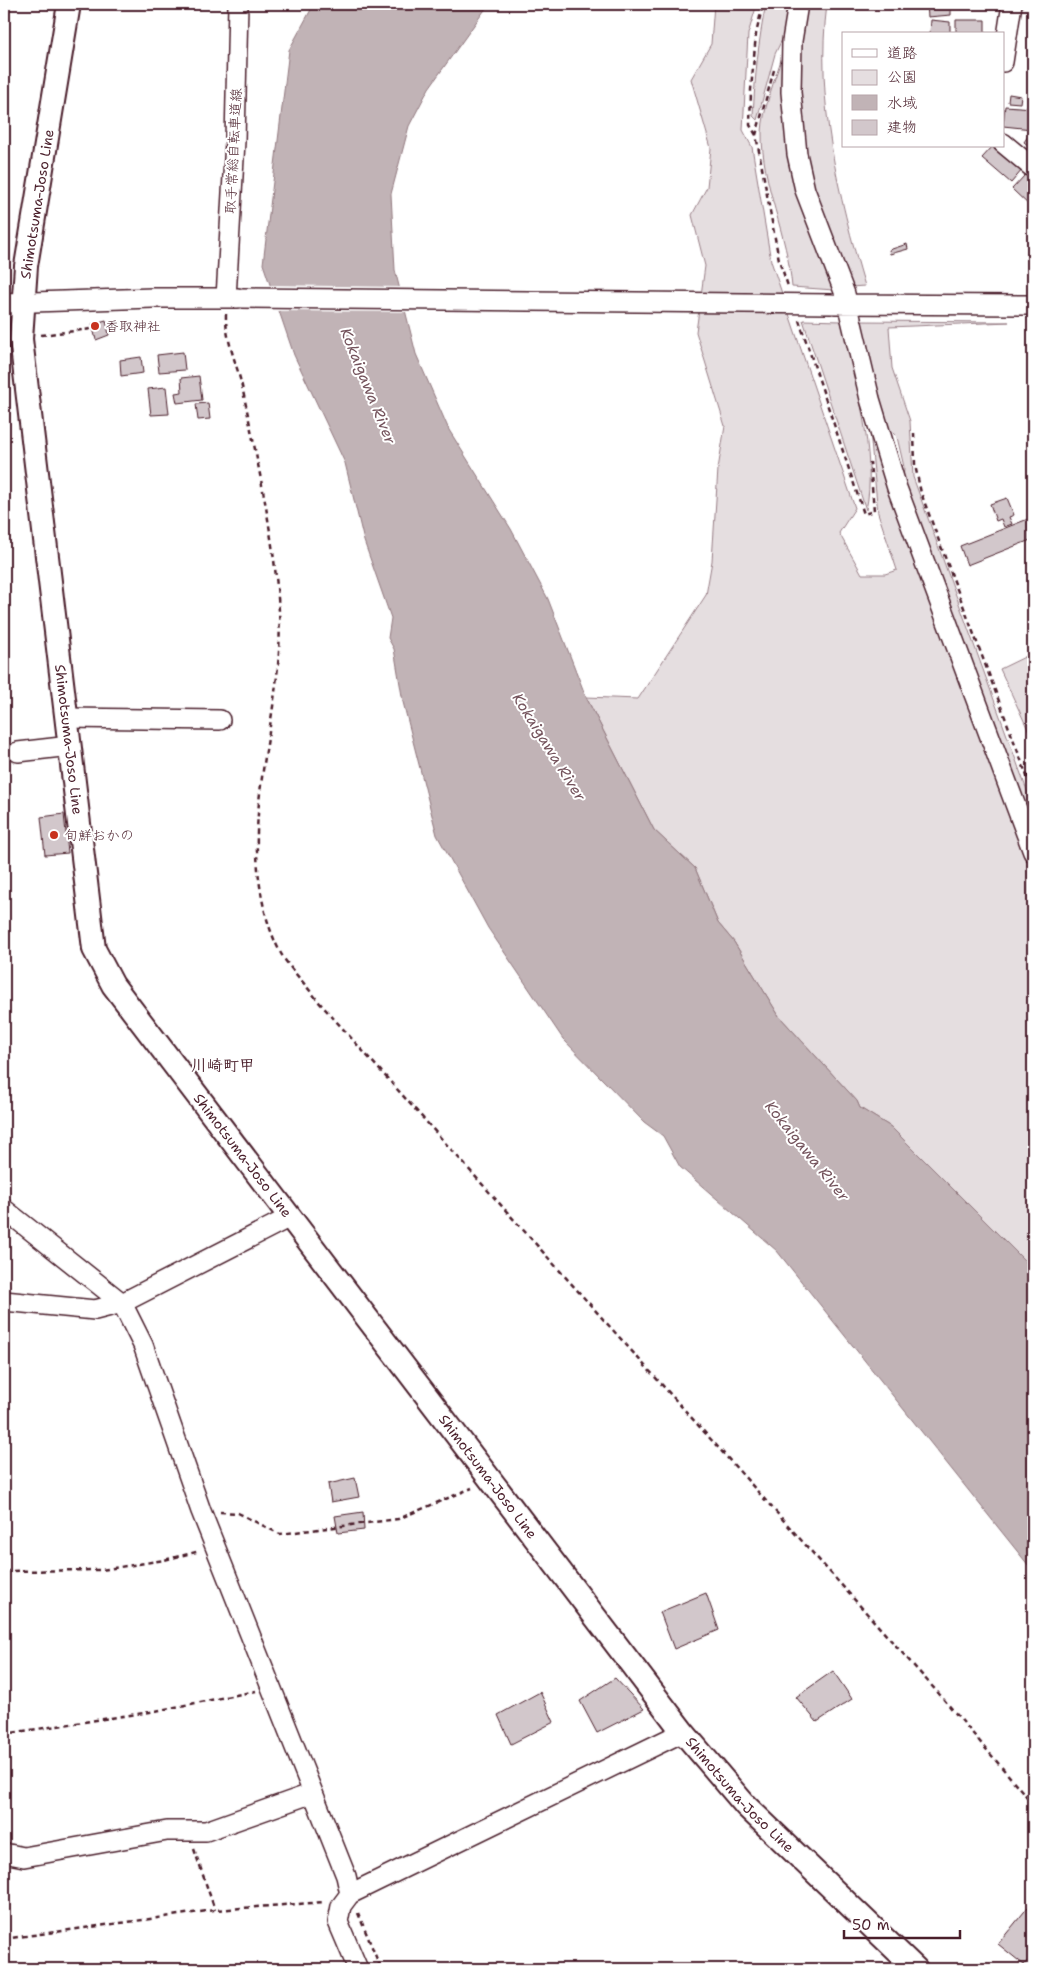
<svg xmlns="http://www.w3.org/2000/svg" width="1037" height="1973" viewBox="0 0 1037 1973" font-family="'Shantell Sans','Klee One',sans-serif">
<rect width="100%" height="100%" fill="#fff"/>
<filter id="ink" filterUnits="userSpaceOnUse"><feTurbulence type="fractalNoise" baseFrequency=".02" numOctaves="2"/><feDisplacementMap in="SourceGraphic" scale="10" xChannelSelector="R" yChannelSelector="G"/><feConvolveMatrix kernelMatrix="1 2 1 2 8 2 1 2 1" color-interpolation-filters="sRGB"/></filter>
<g filter="url(#ink)">
<path fill="#e5dee0" stroke="#987e86" d="M714,4H757L748,34L743,130L752,147L771,261L855,508L839,533L862,574H885L897,570L878,513L870,432L1033,865V1269L891,1127L860,1108L857,1101L779,1016L734,942L718,923L695,868L654,830L586,697L638,699L706,595L712,561L718,469L725,426L696,332L705,266L692,215L707,187L711,148L691,79L711,44Z
M766,4H793L789,25L775,54L757,120L753,116C755,78 758,41 766,4Z
M803,4H827C815,99 838,195 865,286L850,287L833,246L807,164L797,60Z
M787,56L786,86L834,290L792,287C788,236 761,183 762,132C763,109 775,79 782,57Z
M803,320L841,321C854,372 878,459 866,510Z
M857,321L1009,322L889,327L892,368L910,421L913,477L1033,807V838L903,481L904,467L897,437L883,423Z
M1033,653V735L1031,736L1000,669Z"/>
<path fill="#c1b3b6" stroke="#91787e" d="M314,4H489L429,88L409,126L391,194L395,270L416,354L449,430L511,529L548,599L586,697L654,830L695,868L718,923L734,942L779,1016L857,1101L860,1108L891,1127L1033,1269V1571L777,1251L680,1167L663,1136L644,1122L563,1039L488,928L437,835L403,702L394,649L388,638L391,618L364,541L345,463L294,355L263,264L289,50Z"/>
<path fill="#fff" d="M268,285L401,287L408,312L277,311Z"/>
<path fill="#d2c7cb" stroke="#4a1f2b" d="M927,4H951V15L928,17Z
M985,4H999V8L984,7Z
M931,20L950,22V34H930Z
M956,20H985V34H956Z
M1009,94L1021,96L1020,103L1008,102Z
M1005,106L1033,108L1032,129L1003,126Z
M1033,129V140L1029,146L1024,142Z
M993,146L1022,170L1011,183L982,158Z
M1025,175L1033,182V209L1012,189Z
M907,244L908,249L890,254L889,250Z
M106,320L109,335L96,340L92,324Z
M183,352L185,370L159,372L157,355Z
M141,357L143,373L121,376L120,360Z
M199,376L202,400L177,403L175,393L182,392L181,378Z
M166,387L169,414L151,415L148,389Z
M208,403L210,419L198,420L196,404Z
M1007,498L1014,515L1009,517L1012,524L1004,527L1001,519L996,521L990,504Z
M1033,517V539L967,565L960,546Z
M64,814L68,853L45,855L41,817Z
M355,1478L359,1497L331,1502L328,1484Z
M363,1512L364,1530L338,1533L335,1516Z
M706,1593L719,1630L674,1649L660,1612Z
M833,1671L852,1699L817,1722L796,1697Z
M615,1678L644,1709L597,1733L580,1701Z
M540,1692L554,1722L511,1744L498,1715Z
M1033,1901V1954L1024,1965L998,1944Z"/>
<g fill="none" stroke-linecap="round" stroke-linejoin="round">
<defs>
<path id="minor" d="M798,4L792,41L791,92L797,154L805,190L845,294L870,399L897,488L1033,852
M1003,62L1012,4
M1003,143L1033,168
M226,298L235,141L238,4
M4,303L153,298H238
M835,304L1033,305
M67,718L220,720
M18,752L70,746
M4,1209L122,1303L143,1345L201,1511L346,1876L350,1894
M4,1301L95,1310L122,1303L290,1217
M4,1853L24,1857L167,1831H206L313,1793
M358,1969L338,1922L341,1906L350,1894L683,1732"/>
<g id="major">
<path id="s1" d="M69,4L26,266L21,339L94,949L113,985L683,1732L746,1806L916,1969"/>
</g>
</defs>
<use href="#minor" stroke="#4a1f2b" stroke-width="22"/>
<use href="#major" stroke="#4a1f2b" stroke-width="26"/>
<path stroke="#4a1f2b" stroke-width="2.5" stroke-dasharray="5 4" stroke-linecap="butt" d="M774,70L756,135L779,260L788,286
M756,135L750,125L751,90L756,34L763,4
M226,314C225,340 238,366 243,391C258,464 274,536 279,611C285,706 244,797 261,892C264,913 272,939 283,957C293,972 307,986 318,1001L940,1695L1033,1804
M799,320L864,514L874,511L870,462
M41,335L91,329
M914,433L915,465L921,493L1033,792
M220,1512L238,1513L280,1534L398,1519L472,1488
M4,1571L101,1570L164,1560L200,1551
M4,1734L150,1712L256,1691
M194,1849L215,1910
M358,1913L381,1969
M4,1939L215,1910L325,1902"/>
<use href="#minor" stroke="#fff" stroke-width="19"/>
<use href="#major" stroke="#fff" stroke-width="22"/>
<defs>
<path id="minor-bridge" d="M242,298L832,304"/>
</defs>
<use href="#minor-bridge" stroke="#4a1f2b" stroke-width="22" stroke-linecap="butt"/>
<use href="#minor-bridge" stroke="#fff" stroke-width="19"/>
</g>
</g>
<g fill="#c8321e" stroke="#fff" stroke-width="2">
<circle cx="95" cy="326" r="5"/>
<circle cx="54" cy="835" r="5"/>
</g>
<g text-anchor="middle" stroke-width="4" stroke-linejoin="round" paint-order="stroke">
<g font-size="14" fill="#4a1f2b" stroke="#fff">
<text transform="translate(233 151) rotate(-87)" y="5">取手常総自転車道線</text>
<text transform="translate(37 204) rotate(-81)" y="5">Shimotsuma-Joso Line</text>
<text dy="5" stroke="none"><textPath href="#s1" startOffset="742">Shimotsuma-Joso Line</textPath></text>
<text dy="5" stroke="none"><textPath href="#s1" startOffset="1208">Shimotsuma-Joso Line</textPath></text>
<text dy="5" stroke="none"><textPath href="#s1" startOffset="1612">Shimotsuma-Joso Line</textPath></text>
<text dy="5" stroke="none"><textPath href="#s1" startOffset="2018">Shimotsuma-Joso Line</textPath></text>
</g>
<g font-size="14" fill="#4a1f2b" stroke="#fff" text-anchor="start">
<text x="105" y="331">香取神社</text>
<text x="64" y="840">旬鮮おかの</text>
</g>
<g font-size="15" font-style="italic" fill="#74535c" stroke="#fff">
<text transform="translate(368 386) rotate(68)" y="5">Kokaigawa River</text>
<text transform="translate(549 747) rotate(58)" y="5">Kokaigawa River</text>
<text transform="translate(807 1151) rotate(51)" y="5">Kokaigawa River</text>
</g>
<g font-size="16" font-weight="bold" fill="#4a1f2b" stroke="#fff">
<text x="223" y="1071">川崎町甲</text>
</g>
</g>
<rect width="1037" height="1973" fill="none" stroke="#fff" stroke-width="20"/>
<rect x="10" y="10" width="1017" height="1953" fill="none" stroke="#4a1f2b" stroke-width="2" filter="url(#ink)"/>
<rect x="842" y="32" width="162" height="115" fill="#ffffff" stroke="#b7a5aa"/>
<rect x="852" y="49" width="25" height="8" fill="#ffffff" stroke="#b7a5aa"/>
<text x="887" y="58" font-size="15" fill="#4a1f2b">道路</text>
<rect x="852" y="70" width="25" height="15" fill="#e5dee0" stroke="#b7a5aa"/>
<text x="887" y="82" font-size="15" fill="#4a1f2b">公園</text>
<rect x="852" y="95" width="25" height="15" fill="#c1b3b6" stroke="#b7a5aa"/>
<text x="887" y="108" font-size="15" fill="#4a1f2b">水域</text>
<rect x="852" y="120" width="25" height="15" fill="#d2c7cb" stroke="#b7a5aa"/>
<text x="887" y="132" font-size="15" fill="#4a1f2b">建物</text>
<path d="M844 1930v8h116v-8" fill="none" stroke="#4a1f2b" stroke-width="2.5"/>
<text x="852" y="1930" font-size="15" fill="#4a1f2b" stroke="#ffffff" stroke-width="4" paint-order="stroke">50 m</text>
</svg>
